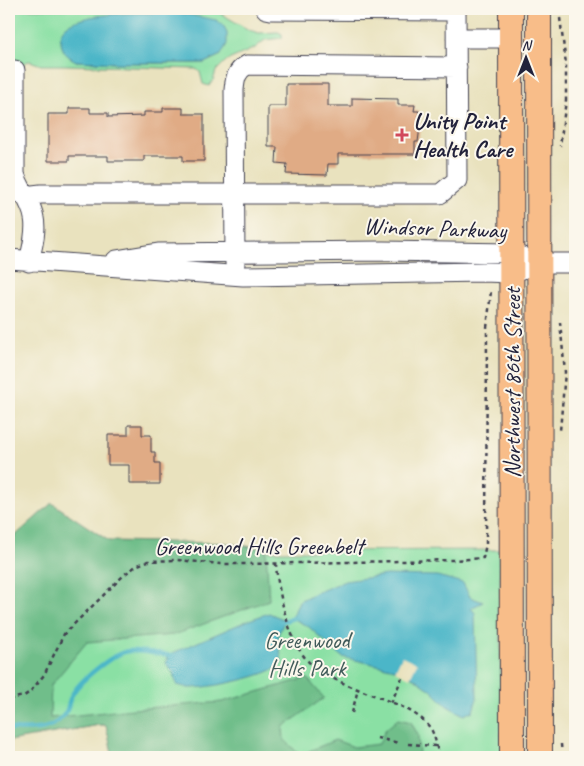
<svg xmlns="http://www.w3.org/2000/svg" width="584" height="766" viewBox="0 0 584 766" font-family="Caveat,sans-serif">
<rect width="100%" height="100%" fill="#fbf7ec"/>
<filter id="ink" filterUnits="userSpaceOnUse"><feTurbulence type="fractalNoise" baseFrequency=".02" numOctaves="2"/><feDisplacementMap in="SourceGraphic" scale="10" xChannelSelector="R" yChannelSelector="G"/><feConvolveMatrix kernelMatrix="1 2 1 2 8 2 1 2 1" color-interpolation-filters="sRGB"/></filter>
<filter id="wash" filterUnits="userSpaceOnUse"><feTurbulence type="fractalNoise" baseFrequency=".0096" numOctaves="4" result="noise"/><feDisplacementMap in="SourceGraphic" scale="20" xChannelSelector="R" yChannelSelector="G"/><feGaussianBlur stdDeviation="1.12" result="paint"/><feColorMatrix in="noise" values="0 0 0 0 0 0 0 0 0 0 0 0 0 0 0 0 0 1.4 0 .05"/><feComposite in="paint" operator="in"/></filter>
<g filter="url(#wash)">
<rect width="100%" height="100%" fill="#e9e2be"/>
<path fill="#8ae0a4" stroke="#568170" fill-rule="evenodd" d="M9,9H213L249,30L259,33L278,32L282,34V38L265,40L255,48L226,61L216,71L213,81L209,86L203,84L200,72L196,69L67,65H41L30,61L26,62L20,67L9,66V43L12,37ZM221,55L204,63H117L76,61Z
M500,550L502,757H113L106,725H99L33,737L61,552Z"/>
<path fill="#6fbe8a" stroke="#487062" d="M52,503L109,541L226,543L266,549L269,600L174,635L87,642L51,685L50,718L133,709L222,702L307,678L324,698L283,727L284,739L300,755L335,740L354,747L379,744L385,730L398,719L411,722L418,735L419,757H113L106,725H99L9,741V535H16Z"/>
<path fill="#4bb6c8" stroke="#366c82" d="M156,13H180L216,20L223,25L227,32V44L221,55L204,63H117L76,61C67,56 62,52 61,41C60,36 61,31 65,27C80,13 135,13 156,13Z
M386,575L437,576L463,583L470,597L483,602L471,608L475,613L477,698L473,711L464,715L447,706L431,690L414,678L395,669L342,657L309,627L292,618L299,601L313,594L345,581Z
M269,613L285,620L278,635L282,663C273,676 205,689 188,688C185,687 181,686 177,685L173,672L166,664L168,655L249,620Z"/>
<path fill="#e9e2be" d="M402,656L417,663L410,678L395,671Z"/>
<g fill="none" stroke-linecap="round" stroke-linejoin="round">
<path stroke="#4bb6c8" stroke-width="4.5" d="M280,622L297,617
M9,729C31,730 55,733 67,710C69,705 69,699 72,695C79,681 113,653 129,651C143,650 159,654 172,656"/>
</g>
<g id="blocks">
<path fill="#e0ab85" d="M286,84H328V106H352V98L398,99V105H415L414,111H419L420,127L418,142H415V154H338V164H328L327,175L286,174L287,164L276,163L277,147H268V106H286Z
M69,108H90V113H108V117L144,116V112H163V108H183V114H204V161H183V156H144V161H108V156H69V161H48V114H69Z
M128,425H142V435H151V452H155V463H160V484H129V465H108V435H128Z"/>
</g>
</g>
<g filter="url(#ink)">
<use href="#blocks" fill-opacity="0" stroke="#403f4f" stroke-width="1"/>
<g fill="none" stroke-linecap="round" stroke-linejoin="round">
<defs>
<path id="minor" d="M266,9L271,10L456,11
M456,38H511
M15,70V174C19,189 32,202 34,218C37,232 32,248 29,262
M24,196L41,194H440L457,180L456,9
M9,259L243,276L483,272L511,273L539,263
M116,260L158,253L383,251L511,253L539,263H575
M235,264L234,90C235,79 236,71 247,65L457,67"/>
<path id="major" d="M511,9L512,757
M539,9L540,757"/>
</defs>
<use href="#minor" stroke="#403f4f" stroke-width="21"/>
<use href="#major" stroke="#403f4f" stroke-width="26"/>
<path stroke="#403f4f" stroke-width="2.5" stroke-dasharray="4 4" stroke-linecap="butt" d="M560,18L566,64V100L560,146
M560,322L565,372L560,431
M276,563C277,589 289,641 307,660C336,692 414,698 432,731C436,739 437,749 439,757
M9,699L24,696L30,692L44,675L64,634L125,574L136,566L148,561L177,560L221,564H246L453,560L483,558L486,544L487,328L491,291
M391,703L402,678
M352,713L358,689
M377,738L399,743
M408,744L436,746
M561,744L562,757"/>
<use href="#minor" stroke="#fff" stroke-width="19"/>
<use href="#major" stroke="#f8bd89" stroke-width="24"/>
</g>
</g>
<path fill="#d1495b" stroke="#fbf7ec" stroke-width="2" d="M399.5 127.5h5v5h5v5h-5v5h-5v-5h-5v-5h5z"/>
<g text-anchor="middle" stroke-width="4" stroke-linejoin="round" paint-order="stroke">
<g font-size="24" font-weight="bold" fill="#22223b" stroke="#fbf7ec" text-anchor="start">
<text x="413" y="129">Unity Point<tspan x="413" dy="28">Health Care</tspan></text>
</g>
<g font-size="24" fill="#22223b" stroke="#fbf7ec">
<text transform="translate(435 228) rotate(2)" y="8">Windsor Parkway</text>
<text transform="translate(512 383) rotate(-90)" y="8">Northwest 86th Street</text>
<text x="259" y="554">Greenwood Hills Greenbelt</text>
</g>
<g font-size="24" fill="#415b5a" stroke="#fbf7ec">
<text x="307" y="648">Greenwood<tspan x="307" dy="28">Hills Park</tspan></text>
</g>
</g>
<rect width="584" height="766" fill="none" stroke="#fbf7ec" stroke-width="30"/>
<g transform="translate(526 58)" stroke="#fbf7ec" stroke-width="4" paint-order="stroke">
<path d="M0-4L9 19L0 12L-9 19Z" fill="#22223b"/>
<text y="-8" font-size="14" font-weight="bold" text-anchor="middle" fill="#22223b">N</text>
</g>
</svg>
